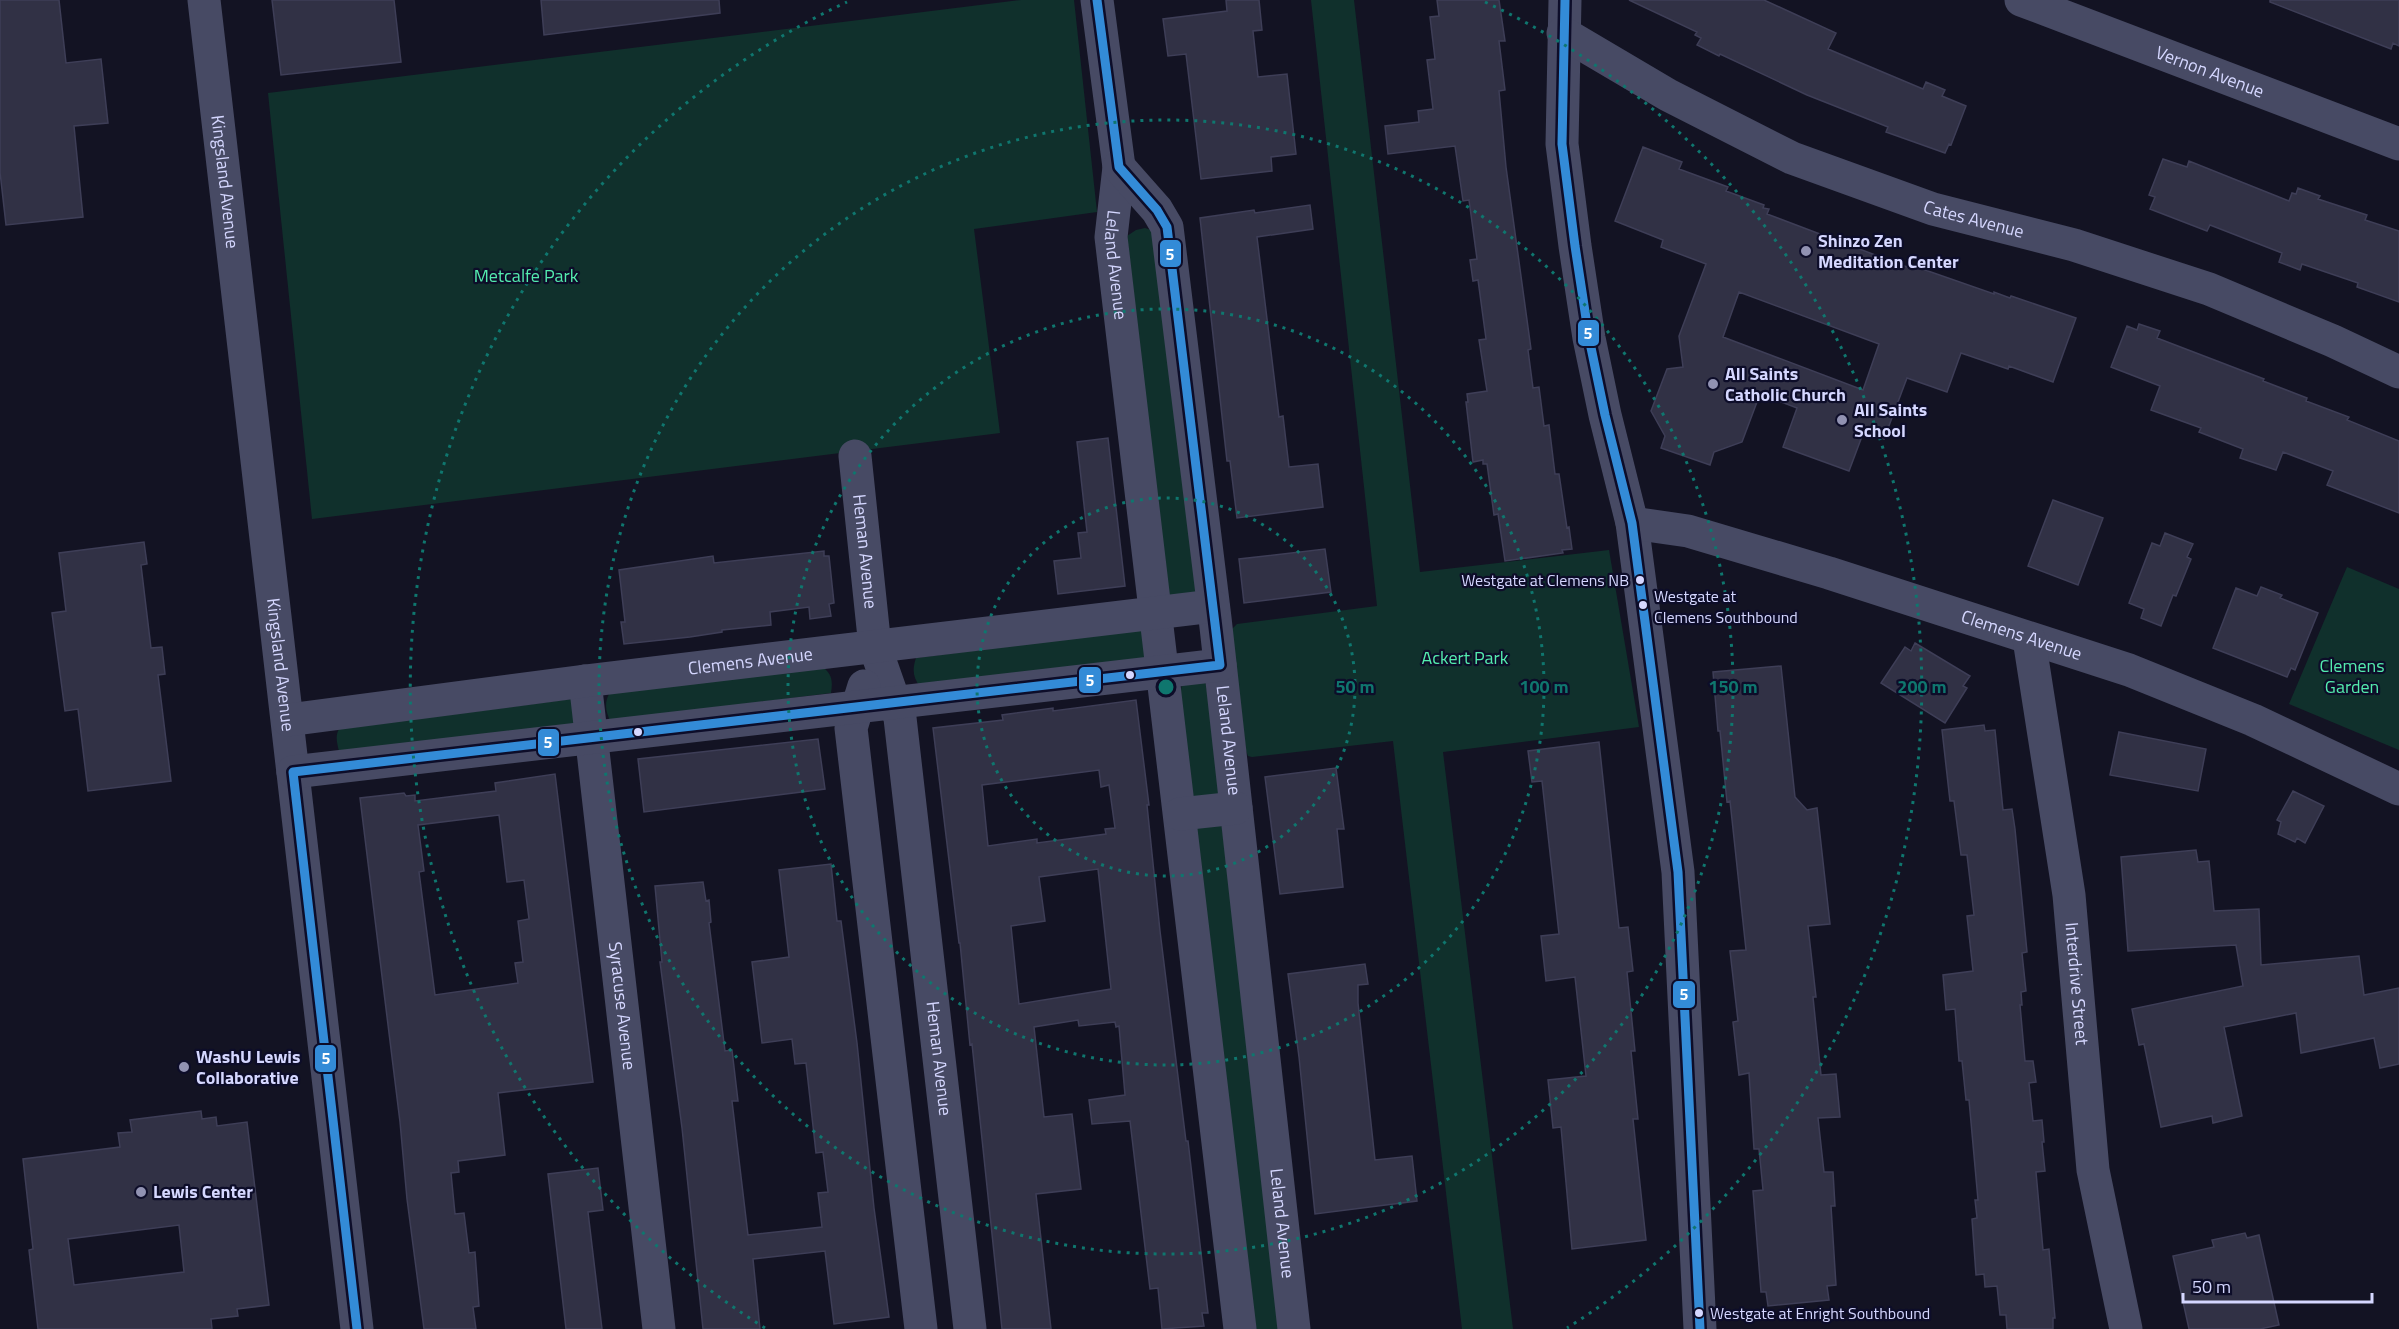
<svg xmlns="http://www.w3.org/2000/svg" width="2399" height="1329" viewBox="0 0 2399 1329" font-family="'Titillium Web',sans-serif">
<rect width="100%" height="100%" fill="#131323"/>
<path fill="#10302c" d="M1021,0H1074L1097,212L974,229L1000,433L312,519L268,93Z
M1311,0H1354L1420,572L1609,550L1639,727L1443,752L1513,1329H1462L1393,741L1252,757L1248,756L1246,751L1231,630L1237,624L1377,606Z
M1145,228L1154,231L1201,585L1193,595L1168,596L1127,236L1136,230Z
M2347,567L2399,589V750L2289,704Z
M1143,629L1150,657L920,687C913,677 912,670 916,658Z
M820,665C832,673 833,680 831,693L610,721C606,711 604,704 609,694Z
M1205,680L1225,783L1216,799H1192L1180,696L1182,684Z
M571,699L575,726L339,751C337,743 335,736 339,729Z
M1221,820L1289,1329H1250L1194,828Z"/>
<path fill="#313145" stroke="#3e3e57" stroke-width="1.5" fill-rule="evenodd" d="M0,0H59L66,63L101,59L108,123L74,126L83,217L6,225L0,172Z
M272,0H394L401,62L281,75Z
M541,0H719L720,13L544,35Z
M1226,0H1259L1262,30L1253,31L1258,77L1287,74L1296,154L1271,157L1272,171L1201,179L1186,54L1168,56L1163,19L1227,11Z
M1437,0H1499L1505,41H1499L1505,90L1499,91L1506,167L1531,349L1528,350L1533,388L1539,387L1544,426L1549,425L1555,474H1559L1567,528L1569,527L1572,549L1562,550L1563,553L1505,561L1498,514L1494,515L1487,464H1483V460L1473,462L1466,402H1468L1467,394L1487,391L1479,340L1486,339L1478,280L1473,281L1470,260L1477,259L1469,200L1463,201L1455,146L1388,154L1385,126L1419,122L1418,111L1433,109L1427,60L1435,59L1430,17L1439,16Z
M1629,0H1764L1836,33L1828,49L1923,89L1926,82L1945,90L1942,96L1966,106L1951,145L1949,144L1945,153L1886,132L1888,127L1807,95L1720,54L1719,56L1697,45L1701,38L1695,35L1697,32Z
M2270,0H2399V46L2393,43L2391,49L2270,2Z
M1643,147L1682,162L1679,169L1728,187L1726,191L1764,205L1763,208L1769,209L1767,214L1907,267L1908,264L1994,294V292L2010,298L2011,296L2076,318L2053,382L2009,366L2008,369L1961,353L1947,392L1907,378L1884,439L1864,431L1849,471L1783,447L1797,408L1760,394L1742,442L1714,452L1710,465L1661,448L1665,436L1651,411L1667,369L1683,367L1679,336L1706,264L1661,247L1663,240L1615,221ZM1739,292L1879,344L1863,390L1723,337Z
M2163,159L2187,167L2189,161L2289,201L2292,193L2296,194L2298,188L2320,196L2318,199L2367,215L2365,220L2399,231V302L2357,287L2358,283L2302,264L2300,270L2279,262L2282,253L2210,225L2207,231L2150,209L2155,197L2149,195Z
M1310,205L1313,229L1257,237L1279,417L1283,416L1289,467L1318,464L1323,507L1237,518L1230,461H1227L1200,218L1254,210L1255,213Z
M2139,324L2160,331L2157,338L2264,379L2263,381L2307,398L2306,401L2349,417L2347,420L2399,441V513L2327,485L2333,471L2283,452L2276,470L2240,458L2243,449L2199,432L2201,428L2151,410L2160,386L2111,367L2127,326L2137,330Z
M1108,438L1125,586L1058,594L1054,561L1081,558L1078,533L1087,532L1077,442Z
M2053,500L2103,518L2078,585L2028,566Z
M2165,533L2193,544L2187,557L2191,559L2176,596L2173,595L2161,626L2141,618L2144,609L2129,603L2152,543L2160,546Z
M144,542L147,564L141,565L151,648L162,647L165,674L158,675L171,781L88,791L78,709L65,711L52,613L66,611L59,553Z
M1325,549L1331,592L1244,603L1239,559Z
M824,551V556H829L834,603L829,604L831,616L810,619L809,607L770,612L771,625L722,630V632L690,637L624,644L621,622H625L619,570L713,556L714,563Z
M2261,587L2282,595L2280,598L2318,613L2295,670L2291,668L2287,677L2213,648L2236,588L2257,596Z
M1915,643L1970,676L1963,686L1967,688L1945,723L1881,683L1905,647L1911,651Z
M1781,666L1795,797L1807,810L1817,808L1830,924L1808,926L1816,997H1813L1821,1075L1836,1074L1840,1117L1818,1118L1824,1172H1833L1835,1206H1831L1836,1285L1827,1286L1829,1300L1768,1306L1766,1292H1761L1753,1191L1763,1190L1759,1149H1754L1749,1073L1739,1075L1733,1022L1738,1021L1730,951L1746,950L1730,801L1727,802L1720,731H1718L1713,672Z
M1136,700L1149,805H1147L1160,931L1186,1141H1188L1208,1313H1202L1204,1326L1162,1329L1158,1288L1150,1289L1130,1121L1092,1124L1089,1100L1125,1095L1119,1026L1116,1027L1115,1022L1079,1026L1078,1020L1034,1027L1044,1117L1072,1114L1081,1189L1036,1194L1051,1329H1002L972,1044L970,1045L960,943H959L933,728L1003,720L1002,715L1053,708V711ZM1099,770L1101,787L1109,785L1115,828L1105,829L1106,834L1037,843V839L988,846L982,785ZM1098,869L1111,989L1019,1004L1011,926L1045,921L1039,877Z
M1984,725L1985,731L1995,730L2003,810L2012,809L2015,829L2027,952L2022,953L2026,991L2021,992L2022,1005H2020L2025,1061H2033L2036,1082L2029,1083L2033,1121L2042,1120L2044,1142H2042L2045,1171L2036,1172L2043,1250L2049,1249L2055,1318H2053V1329H2007L2006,1315H2000L1997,1286L1985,1287L1984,1274L1976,1275L1972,1219L1977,1218L1975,1200H1978L1969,1100H1966L1962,1061H1959L1955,1009L1946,1010L1943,975L1973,971L1967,916L1974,915L1967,855H1961L1954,801H1950L1942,730Z
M2119,732L2206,749L2198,791L2110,775Z
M818,739L825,789L644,812L638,759Z
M1599,742L1619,928L1628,927L1633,971L1627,972L1635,1051H1631L1638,1119H1633L1646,1240L1572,1249L1561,1127L1553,1128L1548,1080L1586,1076L1575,977L1546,981L1541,936L1559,934L1542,781L1532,782L1528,751Z
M1336,768L1344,829H1337L1343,887L1280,894L1265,777Z
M555,774L593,1082L498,1093L505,1155L458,1161L459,1172L451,1173L455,1214L464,1213L469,1253L475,1252L479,1306L473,1307L476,1329H424L407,1199L400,1122L360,798L404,793L406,796L415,795V801L496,791L495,783ZM499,815L507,882L524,880L529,919L518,921L523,962L515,963L518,983L435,995L419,872L424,871L418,825Z
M2293,791L2324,806L2305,843L2297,838L2295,842L2278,834L2281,822L2277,820Z
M2196,850L2198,862L2209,861L2214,911L2259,909L2261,965L2359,956L2364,995L2399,988V1064L2380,1068L2374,1038L2301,1053L2296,1013L2224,1027L2242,1116L2213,1123L2212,1116L2161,1127L2144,1044L2139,1045L2132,1009L2243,986L2236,945L2128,951L2121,857Z
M831,864L837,921H841L857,1043L874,1208L889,1317L834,1324L825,1251L753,1259L760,1329H703L682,1128L660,962H662L655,886L703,882L706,901L709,900L711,922L709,923L725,1051L732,1050L738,1101H732L748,1235L822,1227L818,1193L828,1192L823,1152L816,1153L806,1063L795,1064L792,1039L762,1043L752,962L789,957L779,870Z
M1365,964L1368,984L1358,985V1003L1375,1160L1412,1156L1417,1201L1315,1214L1299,1057L1288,974Z
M201,1111L202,1119L216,1117L217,1126L247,1122L269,1305L237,1309L238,1316L211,1319L212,1329H38L29,1250L33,1249L23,1159L120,1147L118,1133L132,1132L130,1120ZM179,1225L184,1272L74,1285L68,1239Z
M598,1168L603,1210L588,1212L602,1329H566L548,1174Z
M2245,1233L2247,1238L2259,1235L2279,1325L2260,1329H2189L2173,1256L2214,1247L2212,1240Z"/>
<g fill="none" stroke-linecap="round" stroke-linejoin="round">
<g stroke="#474a64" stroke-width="33">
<path id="s1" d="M204,0L357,1329"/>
<path id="s2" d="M1097,0L1119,167L1111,237L1240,1329"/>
<path d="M1565,0L1562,144L1575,246L1589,338L1605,415L1632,523L1678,872L1700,1329"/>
<path id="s3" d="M2021,0L2399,144"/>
<path id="s4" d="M1563,33L1668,95L1792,158L1933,209L2074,245L2209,289L2333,341L2399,372"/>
<path id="s5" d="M1119,167L1157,210L1167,227L1215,618L1294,1329"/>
<path id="s6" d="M855,456L875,647L900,718L970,1329"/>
<path id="s7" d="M1632,523L1688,531L1829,573L2129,670L2253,720L2399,789"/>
<path id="s8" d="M2029,639L2069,895L2093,1170L2126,1329"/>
<path id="s9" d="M585,681L659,1329"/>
<path d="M864,686L851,728L921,1329"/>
<path id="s10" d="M288,720L585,681L1213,606"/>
<path d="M293,772L1220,665"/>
<path d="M1180,814L1236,808"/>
</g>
<defs>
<path id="bus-1" d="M1565,0L1562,144L1575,246L1589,338L1605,415L1632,523L1678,872L1700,1329
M357,1329L293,772L1220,665L1167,227L1157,210L1119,167L1097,0"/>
</defs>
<use href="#bus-1" stroke="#0d0d29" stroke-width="14"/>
<use href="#bus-1" stroke="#338bd7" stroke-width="9"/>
</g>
<g fill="none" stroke="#0f766e" stroke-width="3" stroke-dasharray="3 6">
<circle cx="1166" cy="687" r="189"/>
<circle cx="1166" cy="687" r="378"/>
<circle cx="1166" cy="687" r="567"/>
<path d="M765 1328A756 756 0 0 1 847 2M1485 2A756 756 0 0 1 1567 1328"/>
</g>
<g fill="#9192b2" stroke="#0d0d29" stroke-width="2">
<circle cx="1806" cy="251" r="6"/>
<circle cx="1713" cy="384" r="6"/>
<circle cx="1842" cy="420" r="6"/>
<circle cx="184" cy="1067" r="6"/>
<circle cx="141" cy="1192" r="6"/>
</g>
<g fill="#d5d7ff" stroke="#0d0d29" stroke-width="2">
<circle cx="1640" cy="580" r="5"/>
<circle cx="1643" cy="605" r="5"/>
<circle cx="1130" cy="675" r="5"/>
<circle cx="638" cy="732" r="5"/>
<circle cx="1699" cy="1313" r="5"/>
</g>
<g text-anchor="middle" stroke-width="4.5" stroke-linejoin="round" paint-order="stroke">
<g font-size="16" fill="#d5d7ff" stroke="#0d0d29" text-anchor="start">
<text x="1629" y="586" text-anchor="end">Westgate at Clemens NB</text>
<text x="1654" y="602">Westgate at<tspan x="1654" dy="21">Clemens Southbound</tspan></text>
<text x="1710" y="1319">Westgate at Enright Southbound</text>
</g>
<g font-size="18" fill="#d5d7ff" stroke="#0d0d29">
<text dy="6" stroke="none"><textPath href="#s3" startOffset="202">Vernon Avenue</textPath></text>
<text dy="6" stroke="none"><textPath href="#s1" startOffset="183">Kingsland Avenue</textPath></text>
<text dy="6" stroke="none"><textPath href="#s4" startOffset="453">Cates Avenue</textPath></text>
<text dy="6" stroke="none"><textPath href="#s2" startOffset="267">Leland Avenue</textPath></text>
<text dy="6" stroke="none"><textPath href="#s6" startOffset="96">Heman Avenue</textPath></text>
<text dy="6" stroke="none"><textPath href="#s7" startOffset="406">Clemens Avenue</textPath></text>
<text dy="6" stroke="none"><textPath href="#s10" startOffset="466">Clemens Avenue</textPath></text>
<text dy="6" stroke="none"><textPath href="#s1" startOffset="669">Kingsland Avenue</textPath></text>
<text dy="6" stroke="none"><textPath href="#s5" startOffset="594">Leland Avenue</textPath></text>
<text dy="6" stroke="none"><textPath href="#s8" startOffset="348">Interdrive Street</textPath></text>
<text dy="6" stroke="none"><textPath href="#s9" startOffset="327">Syracuse Avenue</textPath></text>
<text dy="6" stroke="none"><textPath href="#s6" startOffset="610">Heman Avenue</textPath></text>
<text dy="6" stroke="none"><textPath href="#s5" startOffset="1080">Leland Avenue</textPath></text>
</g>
<g font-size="18" font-weight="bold" fill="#d5d7ff" stroke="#0d0d29" text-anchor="start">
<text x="1818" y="247">Shinzo Zen<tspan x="1818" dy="21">Meditation Center</tspan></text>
<text x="1725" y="380">All Saints<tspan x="1725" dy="21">Catholic Church</tspan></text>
<text x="1854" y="416">All Saints<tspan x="1854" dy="21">School</tspan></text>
<text x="196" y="1063">WashU Lewis<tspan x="196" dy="21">Collaborative</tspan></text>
<text x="153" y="1198">Lewis Center</text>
</g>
<g font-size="18" fill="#54ecae" stroke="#0d0d29">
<text x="526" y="282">Metcalfe Park</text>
<text x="1465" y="664">Ackert Park</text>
<text x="2352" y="672">Clemens<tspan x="2352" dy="21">Garden</tspan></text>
</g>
</g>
<circle cx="1166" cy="687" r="9" fill="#0f766e" stroke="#0d0d29" stroke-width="3"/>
<g font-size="18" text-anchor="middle" font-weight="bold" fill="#0f766e" stroke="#0d0d29" stroke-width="4.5" stroke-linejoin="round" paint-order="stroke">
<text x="1355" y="693">50 m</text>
<text x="1544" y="693">100 m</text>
<text x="1733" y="693">150 m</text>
<text x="1922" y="693">200 m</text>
</g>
<g stroke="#0d0d29" stroke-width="2">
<rect x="1159" y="239" width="23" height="29" rx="6" fill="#338bd7"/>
<rect x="1577" y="319" width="23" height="28" rx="6" fill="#338bd7"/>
<rect x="1078" y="666" width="24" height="28" rx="6" fill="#338bd7"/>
<rect x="537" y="728" width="23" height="29" rx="6" fill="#338bd7"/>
<rect x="1672" y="980" width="24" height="29" rx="6" fill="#338bd7"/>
<rect x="314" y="1044" width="23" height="29" rx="6" fill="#338bd7"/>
</g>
<g font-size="16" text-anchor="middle" font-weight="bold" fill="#fff">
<text x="1170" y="260">5</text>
<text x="1588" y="339">5</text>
<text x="1090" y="686">5</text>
<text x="548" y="748">5</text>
<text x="1684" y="1000">5</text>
<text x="326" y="1064">5</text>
</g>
<path d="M2183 1293v9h189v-9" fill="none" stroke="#d5d7ff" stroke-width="3"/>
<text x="2192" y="1293" font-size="18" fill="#d5d7ff" stroke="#0d0d29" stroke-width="4.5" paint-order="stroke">50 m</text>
</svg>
